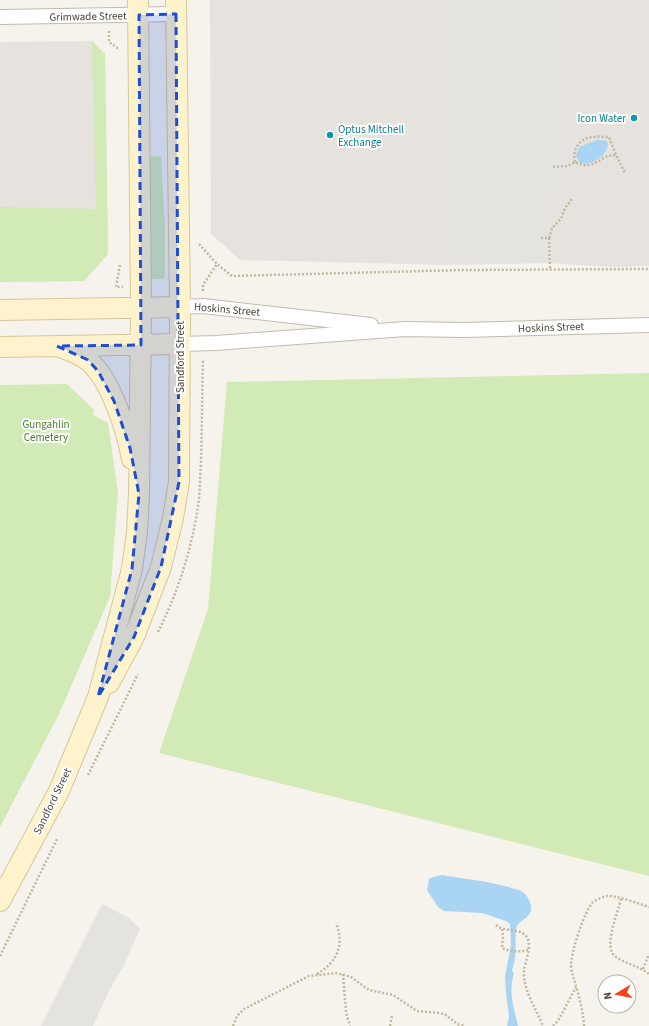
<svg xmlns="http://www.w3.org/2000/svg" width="649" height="1026" viewBox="0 0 649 1026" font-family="'Source Sans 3',sans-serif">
<rect width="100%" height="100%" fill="#f6f3ec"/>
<path fill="#e6e2dd" d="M210,0H649V266L612,267L545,263L445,265L240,260L211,234Z
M92,41L105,54L108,254L84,281L0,282V42Z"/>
<path fill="#d2eab5" d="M92,41L105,54L108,254L84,281L0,282V207L96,209Z
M161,156L165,229V276L164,279H152L151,271L149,157Z
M649,373V876L159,753L208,609L227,382Z
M67,384L94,410L93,415L108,423L118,493L110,597L59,714L0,827V385Z"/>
<path fill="#e5e3e0" d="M446,0H564L566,173L564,185L551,191L545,197V263L450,264Z
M102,904L129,918L140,929L123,967L109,991L93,1026H41Z"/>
<path fill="#a9d4f2" d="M597,140L607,141C612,153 591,167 580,163L576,156L579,147Z
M442,875C464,879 487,881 509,887C513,889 517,889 521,891C526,893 530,900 531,906C533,919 517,919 516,930C515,944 517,957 512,970L514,974C508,992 514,1008 518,1026H507L509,1017L506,993L505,976L511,945L510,924L506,921L482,913L444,911L438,907L427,890L429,879L433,877Z"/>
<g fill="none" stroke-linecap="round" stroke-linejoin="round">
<defs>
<path id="street" d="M0,17L176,14
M180,307L203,306L371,325
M180,344L216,343L405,329L464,330L649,325"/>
<path id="secondary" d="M0,310L180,307
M57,346C68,350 81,354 90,362C111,381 127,431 132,459
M0,347L180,344
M109,683L134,637L161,567L173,518L179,482L180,307L176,0
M0,901L59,791L98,697L132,569L137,532L139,494L141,308L138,0"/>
</defs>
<use href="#street" stroke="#c2bbae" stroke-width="16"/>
<use href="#secondary" stroke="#d6c79b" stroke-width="22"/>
<path stroke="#c4b79f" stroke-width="2.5" stroke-dasharray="2 2" stroke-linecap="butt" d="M109,31V42L119,49
M575,162C572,150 579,138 593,137C598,136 604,137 609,137L616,155
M553,167L568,166L575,162C595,172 598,155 616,155L625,173
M541,238H549L552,228L561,219L565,208L572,199
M549,238L550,270
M199,244L217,264L232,276L463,270L649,269
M120,265L116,287H123
M203,291V285L217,264
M158,632C179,590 193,545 199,499C200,487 200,475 201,463C202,428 202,394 203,360
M88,775L138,674
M621,899C618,913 602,948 616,957C626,964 639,966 649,974
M496,925C504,932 517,928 525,935C534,943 525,961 524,971C523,991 536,1008 543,1026
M502,929L503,936L502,948C511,952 518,952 528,950
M0,956L57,839
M643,969L649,954
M317,974C337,962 345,945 336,923
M343,974L346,1012L350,1026
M233,1026L237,1016L244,1009L309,976L337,973L351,977L369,990L393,995L417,1011L440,1013L446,1015L457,1024L465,1026
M390,1026L392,1016
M553,1026L558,1021L576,987
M584,1026C583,1014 581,1002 577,990C575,981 572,975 571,966C571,952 584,912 593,902C597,899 603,897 607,896C615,895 640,904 649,907"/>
<use href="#street" stroke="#fff" stroke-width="14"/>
<use href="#secondary" stroke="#fff3cd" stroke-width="20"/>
</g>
<path fill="#1d4ed8" fill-opacity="0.2" stroke="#1d4ed8" stroke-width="3" stroke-dasharray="8 5" stroke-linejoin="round" d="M176,14L179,482L161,567L134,637L98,697L132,569L139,494L130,448L114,401L98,371L88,360L57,346L141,345L139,15Z"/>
<g fill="#0f9aa8" stroke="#fff" stroke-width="1.5">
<circle cx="634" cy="118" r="4"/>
<circle cx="330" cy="135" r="4"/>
</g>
<g text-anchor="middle" stroke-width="4" stroke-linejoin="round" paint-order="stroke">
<g font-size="11" fill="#4b4439" stroke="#fff">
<text transform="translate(88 16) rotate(-1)" y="4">Grimwade Street</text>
<text transform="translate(227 309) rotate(5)" y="4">Hoskins Street</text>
<text transform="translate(551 327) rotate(-2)" y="4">Hoskins Street</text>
<text transform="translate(180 357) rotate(-90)" y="4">Sandford Street</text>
<text transform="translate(52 801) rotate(-64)" y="4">Sandford Street</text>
</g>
<g font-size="11" fill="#0d838f" stroke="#fff" text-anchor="end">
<text x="626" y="122">Icon Water</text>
<text x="338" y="133" text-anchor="start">Optus Mitchell<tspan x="338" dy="13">Exchange</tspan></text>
</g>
<g font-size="11" fill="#4a7f2a" stroke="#fff">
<text x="46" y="428">Gungahlin<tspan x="46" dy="13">Cemetery</tspan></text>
</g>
</g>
<g transform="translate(617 994) rotate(260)"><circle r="19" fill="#ffffff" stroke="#b7b4b0"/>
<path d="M0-3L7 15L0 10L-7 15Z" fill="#fc3f1d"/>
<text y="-6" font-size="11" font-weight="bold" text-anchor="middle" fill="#4b4439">N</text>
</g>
</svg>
